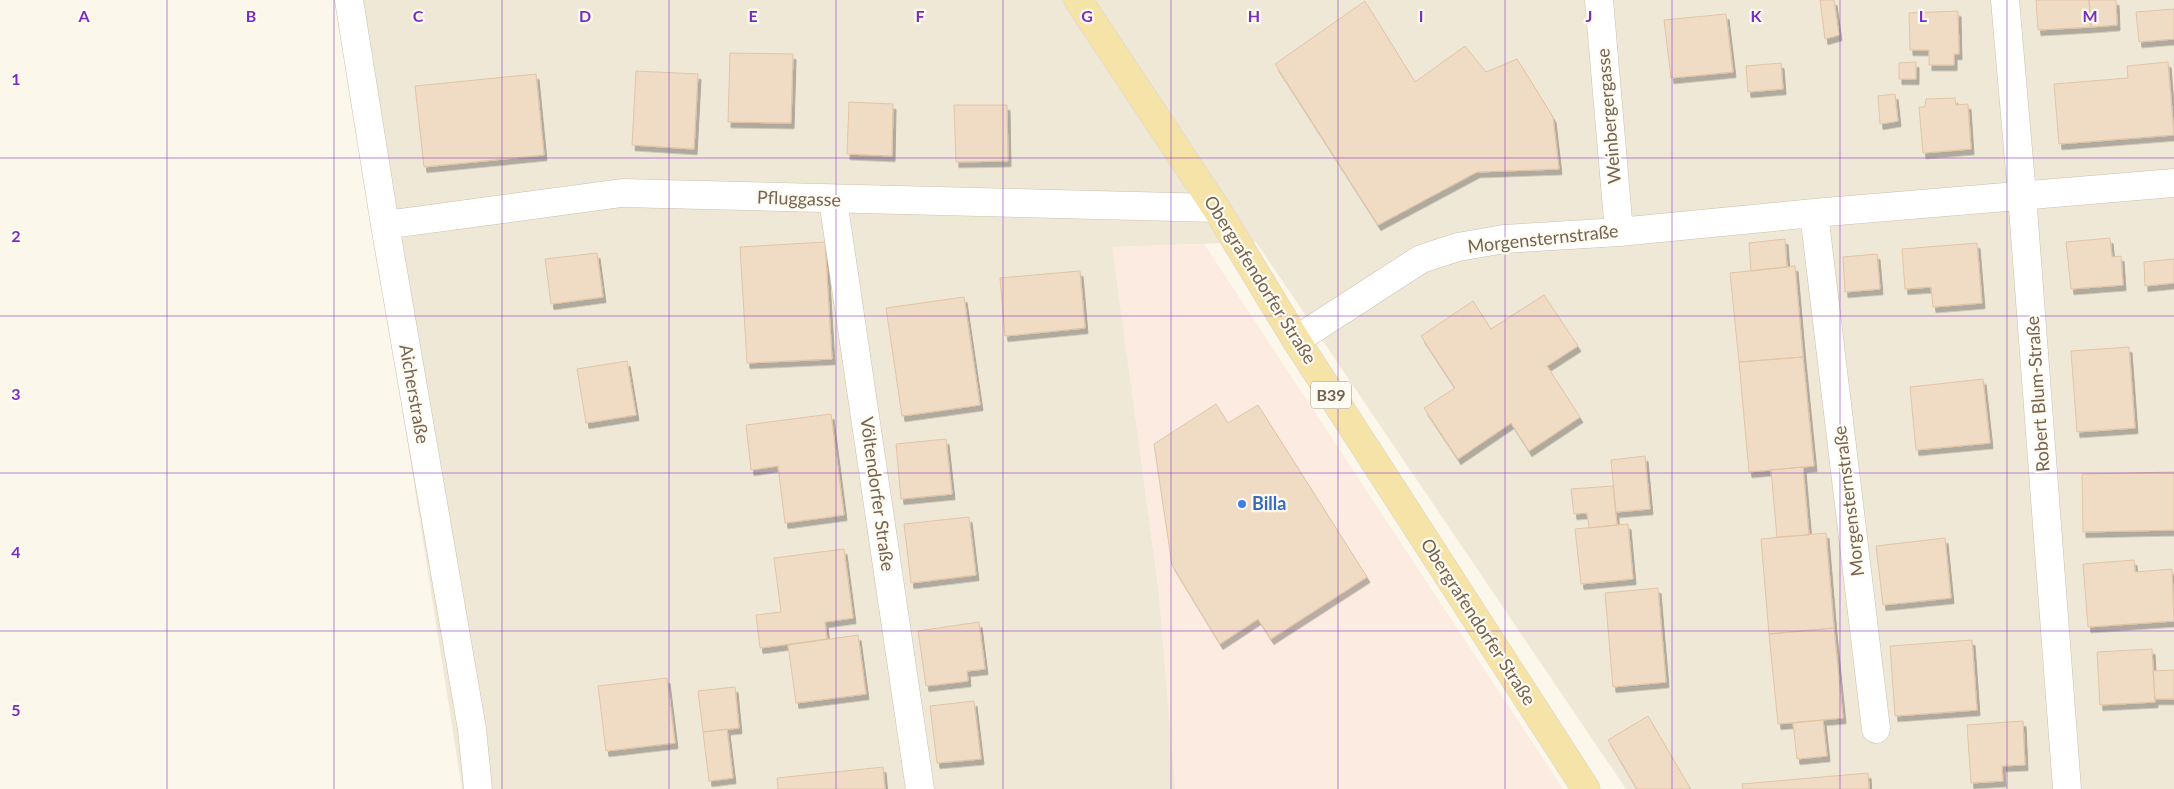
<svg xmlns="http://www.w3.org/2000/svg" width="2174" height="789" viewBox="0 0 2174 789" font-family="Lato,sans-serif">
<defs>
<filter id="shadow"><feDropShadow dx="3" dy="5.5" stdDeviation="0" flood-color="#0004"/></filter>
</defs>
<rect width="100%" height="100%" fill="#fcf7eb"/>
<path fill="#f0e8d7" d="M338,0H2174V789H1626L1256,242L1113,247L1160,601L1176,789H462Z"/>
<path fill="#fbebe0" d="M1204,244L1563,789H1175L1158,586L1112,247Z"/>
<path fill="#f0dbc4" stroke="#e2c4a5" filter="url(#shadow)" d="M1820,0H1834L1839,35L1825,39Z
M2036,0H2089L2091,27L2038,30Z
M2089,0H2116L2117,25L2091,27Z
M1365,1L1415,82L1465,46L1486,72L1517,59L1553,117L1559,169L1477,172L1378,225L1275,64Z
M2174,9V39L2139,42L2136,12Z
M1958,11L1959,54H1954V65H1929V50H1910L1909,13Z
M1726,14L1733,72L1671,78L1664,20Z
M730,53L793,54L791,123L728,122Z
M1916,62V79H1899V63Z
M2168,62L2174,135L2059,144L2054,84L2128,78L2127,66Z
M1781,63L1783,89L1748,92L1746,66Z
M636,71L698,74L694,149L632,145Z
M536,74L544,155L424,167L415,86Z
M1895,94L1898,121L1880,124L1878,96Z
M1955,98L1956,105L1968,104L1971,149L1923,153L1919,107H1925L1926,99Z
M849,102L893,104L892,156L847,154Z
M954,105H1007L1008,161L956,162Z
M2110,238L2112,257L2121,256L2123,285L2071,289L2066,242Z
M1785,239L1787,267L1751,271L1749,243Z
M825,242L832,359L747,363L740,247Z
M1977,243L1982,303L1933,307L1931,287L1905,289L1902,249Z
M597,253L603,297L551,304L545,259Z
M1877,254L1880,289L1845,292L1843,257Z
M2174,259V283L2145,286L2144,262Z
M1795,266L1803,357L1739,362L1730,273Z
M1080,271L1085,328L1005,336L1000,278Z
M1544,295L1578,346L1547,366L1580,417L1529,451L1511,423L1458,459L1424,408L1455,388L1421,336L1473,301L1491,329Z
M964,297L980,405L902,416L886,308Z
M2129,347L2135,428L2077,432L2071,351Z
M1803,357L1814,466L1749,472L1739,362Z
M627,361L636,415L586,423L577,369Z
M1983,379L1990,443L1916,450L1910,387Z
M1216,404L1228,423L1258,405L1367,577L1271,639L1258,619L1220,644L1172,565L1154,444Z
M831,414L844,515L785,523L778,466L751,470L746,425Z
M946,439L952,494L901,499L896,444Z
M1645,456L1650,509L1616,512L1611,460Z
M1803,467L1809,535L1777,537L1771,470Z
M2174,472V530L2083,532L2082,474Z
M1613,486L1617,525L1589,528L1587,513L1574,514L1571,489Z
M969,517L976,575L911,583L904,524Z
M1628,524L1633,579L1581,584L1575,529Z
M1826,533L1834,628L1769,634L1761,539Z
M1945,538L1951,598L1883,605L1876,546Z
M844,549L853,618L825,622L827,639L760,648L756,615L781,612L774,558Z
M2134,560L2135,572L2172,569L2174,621L2088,627L2083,564Z
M1658,588L1666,682L1613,687L1605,593Z
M979,622L985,669L967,671L968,681L926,686L918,631Z
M1834,628L1843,718L1778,724L1769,634Z
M858,635L866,694L796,703L788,645Z
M1972,640L1977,710L1895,716L1890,646Z
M2152,649L2155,702L2100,705L2097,652Z
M2174,670V699H2155L2153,671Z
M667,678L675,743L606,751L598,686Z
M735,687L739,728L703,732L698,691Z
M974,701L981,759L937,763L930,706Z
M1648,716L1690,788L1689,789H1637L1608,740Z
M1823,720L1827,756L1797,759L1793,723Z
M2023,721L2025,765L2002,766L2003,781L1971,783L1967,725Z
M727,729L733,778L709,781L703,732Z
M883,767L885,789H778L777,778Z
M1868,773L1869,789H1743L1742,784Z"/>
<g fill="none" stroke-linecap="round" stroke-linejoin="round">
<defs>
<path id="street" d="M349,0L385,225L472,729L478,789
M1599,0L1619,232
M2005,0L2022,195L2067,789
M833,200L920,789
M1814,213L1876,729
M385,225L622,193L1216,208
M1296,340L1421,259L1458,247L1504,239L1619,232L1814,213L2174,183"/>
<path id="primary" d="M1078,0L1216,208L1296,340L1586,789"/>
</defs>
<use href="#street" stroke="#ccbfae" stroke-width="29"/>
<use href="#primary" stroke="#d9d3ce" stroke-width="29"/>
<use href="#street" stroke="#fff" stroke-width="28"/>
<use href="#primary" stroke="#f6e3a8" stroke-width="28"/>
</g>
<path fill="none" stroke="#7b2cbf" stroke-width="1" stroke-opacity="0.55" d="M167,0V789M334,0V789M502,0V789M669,0V789M836,0V789M1003,0V789M1171,0V789M1338,0V789M1505,0V789M1672,0V789M1840,0V789M2007,0V789M0,158H2174M0,316H2174M0,473H2174M0,631H2174"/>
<circle fill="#3f7fe0" stroke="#fefbf2" stroke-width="2" cx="1242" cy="504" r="5"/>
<g text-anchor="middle" stroke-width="4.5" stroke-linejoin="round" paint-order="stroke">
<rect fill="#fefbf2" stroke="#9f9080" stroke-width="1" x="1311" y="381.5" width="40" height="27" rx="4"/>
<g font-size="16" font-weight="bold" fill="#76624f">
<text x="1331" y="401">B39</text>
</g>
<g font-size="18" fill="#76624f" stroke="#fefbf2">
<text transform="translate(1609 116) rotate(-95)" y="6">Weinbergergasse</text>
<text transform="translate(799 199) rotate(2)" y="6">Pfluggasse</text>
<text transform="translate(1543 239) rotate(-6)" y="6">Morgensternstraße</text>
<text transform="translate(1260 280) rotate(58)" y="6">Obergrafendorfer Straße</text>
<text transform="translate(414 394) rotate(80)" y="6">Aicherstraße</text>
<text transform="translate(2038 394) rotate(-94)" y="6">Robert Blum-Straße</text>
<text transform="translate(877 494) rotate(82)" y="6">Völtendorfer Straße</text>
<text transform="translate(1849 501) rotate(-97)" y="6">Morgensternstraße</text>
<text transform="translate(1478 622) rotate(57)" y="6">Obergrafendorfer Straße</text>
</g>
<g font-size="18" font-weight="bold" fill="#366cbe" stroke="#fefbf2" text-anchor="start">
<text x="1252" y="510">Billa</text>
</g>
</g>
<g font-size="16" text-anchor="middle" font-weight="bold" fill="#7b2cbf" stroke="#fefbf2" stroke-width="4.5" stroke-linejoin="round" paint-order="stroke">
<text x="84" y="22">A</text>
<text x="251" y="22">B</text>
<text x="418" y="22">C</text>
<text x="585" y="22">D</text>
<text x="753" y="22">E</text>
<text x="920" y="22">F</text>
<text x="1087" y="22">G</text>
<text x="1254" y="22">H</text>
<text x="1421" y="22">I</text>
<text x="1589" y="22">J</text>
<text x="1756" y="22">K</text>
<text x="1923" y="22">L</text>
<text x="2090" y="22">M</text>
<text x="16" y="85">1</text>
<text x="16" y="242">2</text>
<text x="16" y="400">3</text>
<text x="16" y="558">4</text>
<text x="16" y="716">5</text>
</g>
</svg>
